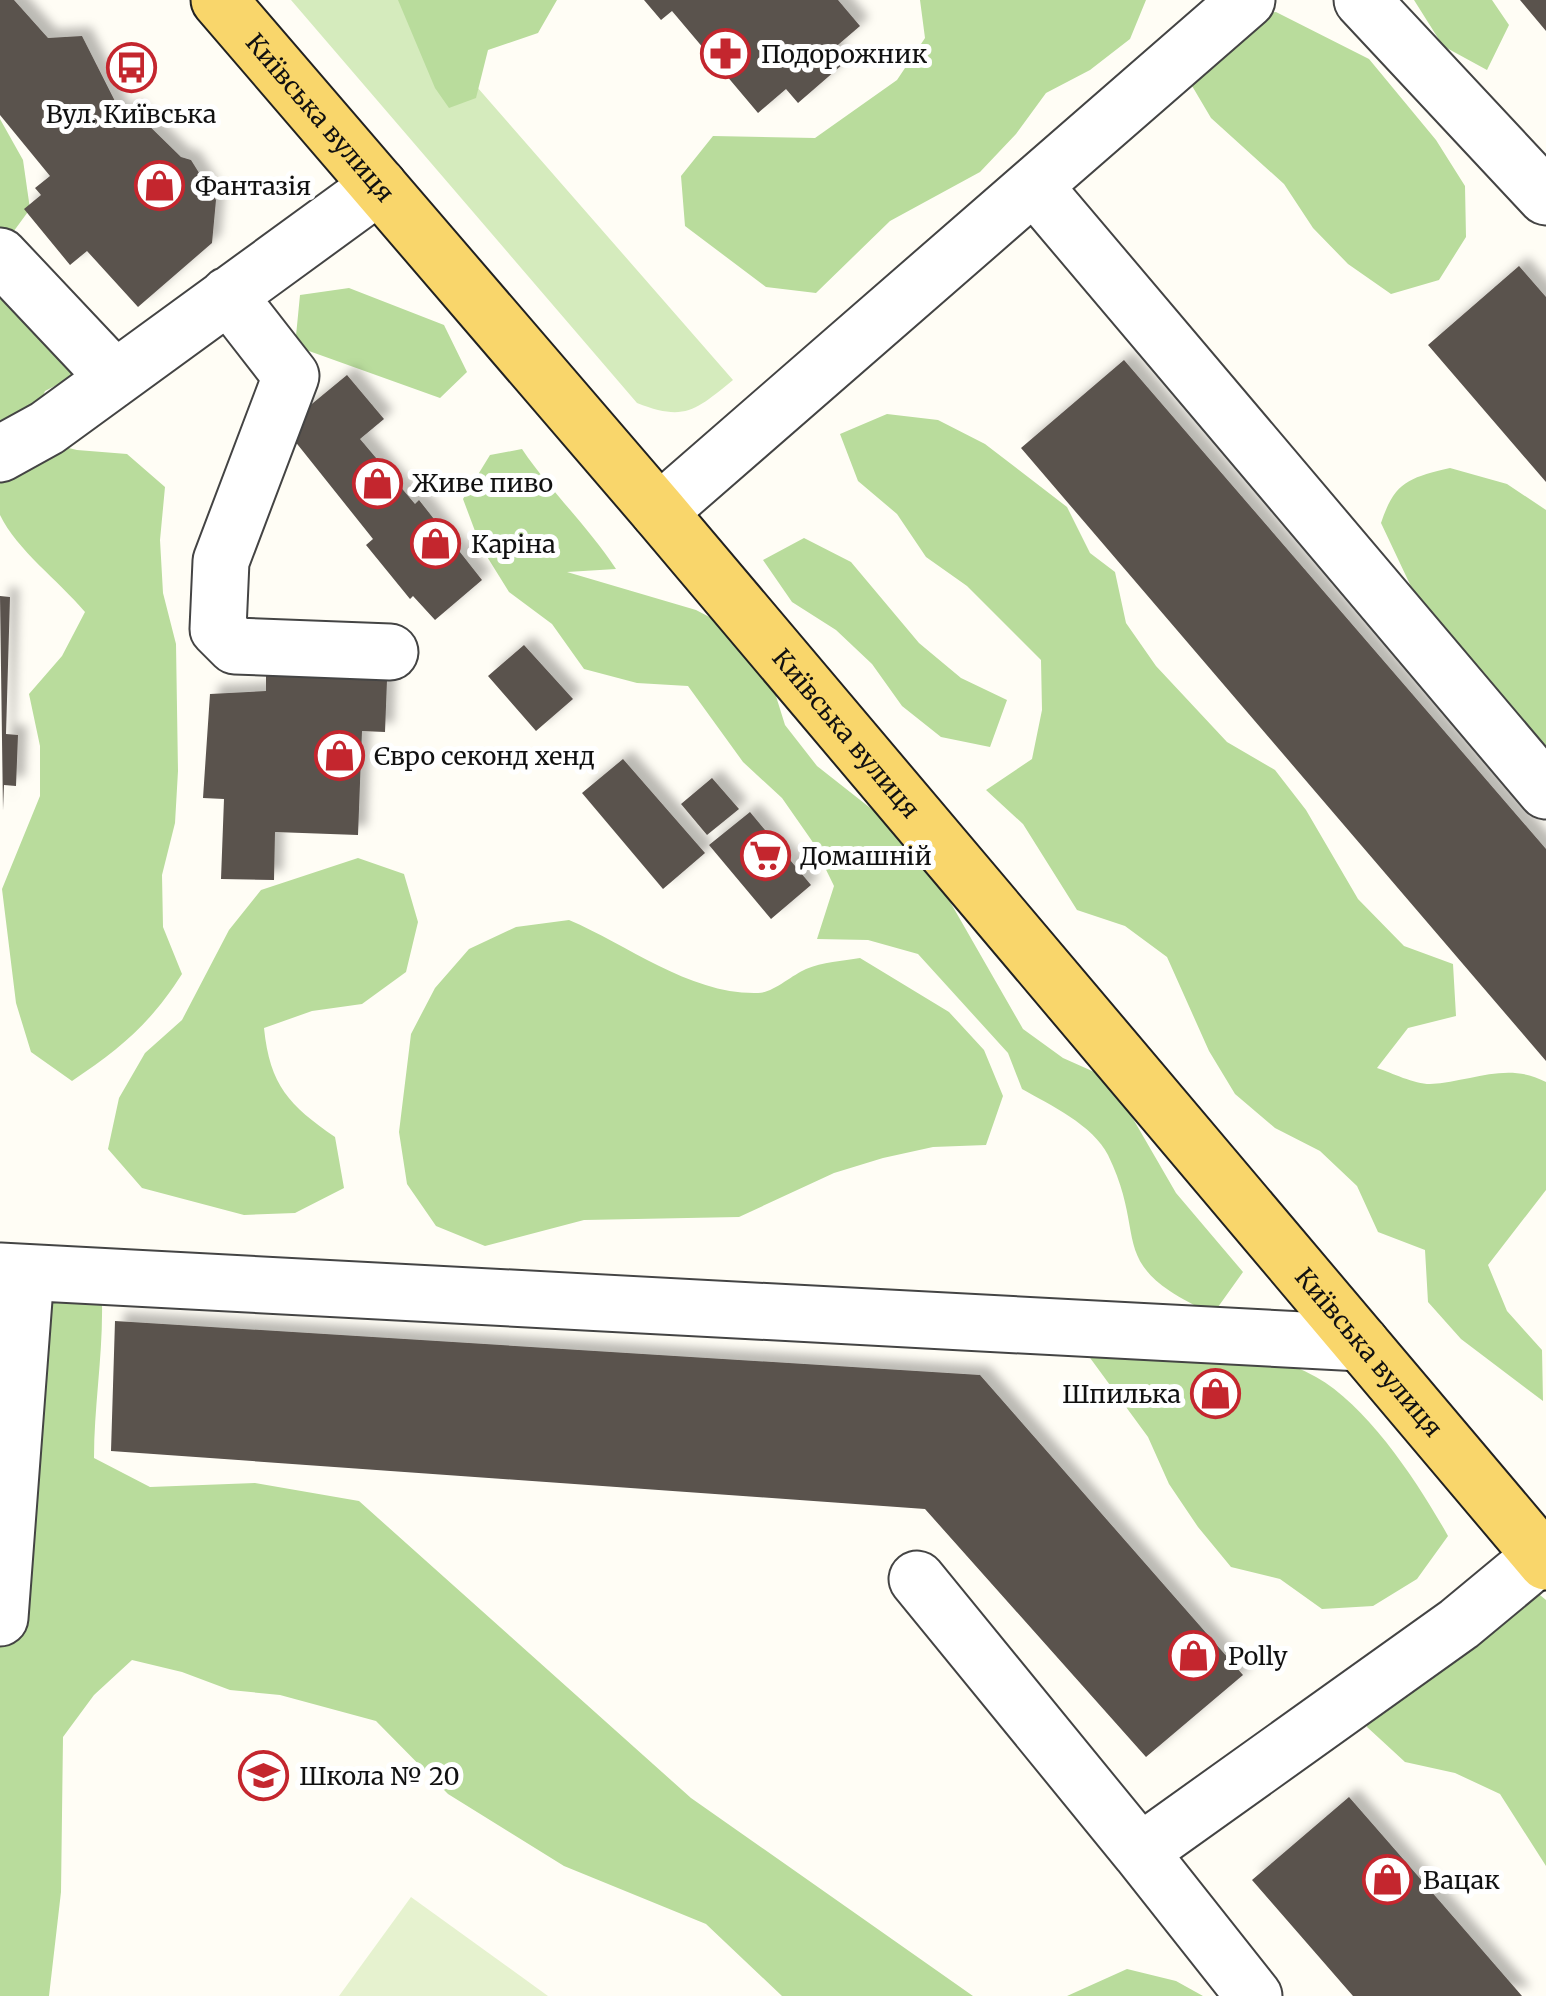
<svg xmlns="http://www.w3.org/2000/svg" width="1546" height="1996" viewBox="0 0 1546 1996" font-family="Merriweather,serif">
<defs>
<filter id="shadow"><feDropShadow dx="9" dy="-9" stdDeviation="5" flood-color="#0004"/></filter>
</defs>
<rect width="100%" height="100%" fill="#fffdf5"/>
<path fill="#d5ebbd" d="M291,0H401L733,380C696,410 685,422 637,403Z"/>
<path fill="#b9dc9c" d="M398,0H557L538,33L488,50L476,98L449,108L435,88Z
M920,0H1146L1130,39L1090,70L1046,93L1016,134L980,172L890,221L816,293L766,287L685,226L681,176L713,136L815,138L897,80L925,38Z
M1414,0H1492L1509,25L1487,70L1443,46Z
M1276,12L1369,59L1436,140L1465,186L1466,237L1439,280L1391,294L1348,264L1313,228L1284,184L1211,118L1185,74L1224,18Z
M0,119L23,160L30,209L0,250Z
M0,252L90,368L45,391L26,438L77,450L127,454L165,487L160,540L163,593L176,644L178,771L175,823L162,875L163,927L182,974C150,1024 121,1048 72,1081L31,1052L16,1003L2,889L40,796V746L29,694L62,656L85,612C58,580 17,550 0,515Z
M349,288L444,325L467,372L440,398L295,346L300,295Z
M887,414L938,420L985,444L1067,507L1090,553L1115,572L1126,623L1156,666L1227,742L1275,770L1306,810L1358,899L1404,946L1453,964L1456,1016L1408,1028L1377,1068C1392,1073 1414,1084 1430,1084C1471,1082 1507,1061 1546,1082V1190L1488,1265L1507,1311L1542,1350L1543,1401L1461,1339L1428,1302L1425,1250L1378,1232L1357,1186L1320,1151L1275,1128L1235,1094L1209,1051L1167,957L1125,926L1077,910L1023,824L986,790L1032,759L1042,710L1041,660L967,586L926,557L897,514L858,481L840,434Z
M522,449C551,492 587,525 616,569L567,572L696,610L742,634L770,677L785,725L817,766L897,829L945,893L1023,1029L1063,1058L1110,1079L1176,1193L1243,1272L1213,1314C1102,1264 1150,1241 1108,1155C1093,1125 1050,1105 1022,1089L1008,1053L918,954L868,940L817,939L834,886L812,841L782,798L743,762L688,686L637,683L584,669L552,624L509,592L481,547L463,499L490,455Z
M1450,468L1507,484L1546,510V756L1415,595L1381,523C1395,481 1409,478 1450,468Z
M804,538L851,562L919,643L961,678L1007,700L990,747L941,737L902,706L872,664L836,630L792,602L763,560Z
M358,858L404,874L418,922L406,972L362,1004L312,1011L264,1028C270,1086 289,1105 335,1137L344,1188L295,1213L244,1215L142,1188L108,1149L119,1098L145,1053L182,1020L229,930L261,890Z
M569,920C628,945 691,995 758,993C773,993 792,975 806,969C822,962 843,961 860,958L949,1012L984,1050L1003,1096L986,1145L933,1147L883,1158L834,1173L739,1217L584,1220L485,1246L436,1226L407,1184L399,1132L411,1034L435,988L469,949L516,927Z
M0,1261L102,1303C103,1356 94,1406 94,1458L150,1487L255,1483L359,1501L691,1798L973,1996H782L706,1924L564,1866L448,1794L376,1721L280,1695L230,1690L182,1672L132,1660L94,1695L63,1737L61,1892L49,1996H0Z
M1222,1341C1252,1352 1287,1361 1316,1377C1368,1406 1419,1484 1448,1536L1417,1579L1373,1606L1322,1609L1280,1579L1231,1567L1198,1527L1169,1484L1148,1437L1085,1351Z
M1522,1580L1546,1600V1866L1500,1794L1455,1773L1405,1762L1367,1727L1376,1679Z
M1127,1969L1176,1981L1203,1996H1067Z"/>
<path fill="#e6f2cf" d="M411,1897L548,1996H339Z"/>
<path fill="#5a524d" filter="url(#shadow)" d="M0,0H14L48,38L82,36L122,115L131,108L181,157L191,160L216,200L212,243L138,307L87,251L70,265L24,209L41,195L35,188L50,176L0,115Z
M644,0H838L860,26L832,50L843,64L798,103L786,89L758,113L672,11L661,20Z
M1520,0H1546V31Z
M1519,266L1546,297V482L1428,345Z
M1124,360L1546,849V1061L1021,448Z
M347,375L384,419L360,439L415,504L419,500L482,580L435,620L413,596L410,599L366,545L373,539L290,435L302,425L296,417Z
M0,596L10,597L6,734L18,735L16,786L4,785L3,810Z
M524,645L573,699L536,731L488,676Z
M266,675L387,680L385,732L362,731L358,835L275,832L274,880L221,879L224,799L203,798L210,694L266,691Z
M623,759L705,853L663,889L582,793Z
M712,778L739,809L707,835L681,804Z
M750,812L811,885L771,919L709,845Z
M115,1321L980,1375L1243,1675L1146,1757L925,1509L111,1451Z
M1349,1797L1404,1860L1522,1996H1353L1252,1880Z"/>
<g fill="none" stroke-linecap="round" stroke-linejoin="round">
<defs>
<path id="minor" d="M1362,0L1546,197
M1034,186L1546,791
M0,256L115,378
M228,295L291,376L221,561L218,629L235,646L390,652
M0,454L47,428L379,186
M659,512L1247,0
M0,1271L1361,1343
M917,1579L1140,1852
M0,1618L26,1273
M1254,1996L1140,1852L1459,1624L1541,1556"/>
<g id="major">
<path id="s1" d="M219,0L659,512L1546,1562"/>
</g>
</defs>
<use href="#minor" stroke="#444" stroke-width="59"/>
<use href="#major" stroke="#222" stroke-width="59"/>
<use href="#minor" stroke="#fff" stroke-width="55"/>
<use href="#major" stroke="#f9d66b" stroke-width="55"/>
</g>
<defs>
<symbol id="pharmacy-ring" viewBox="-11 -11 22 22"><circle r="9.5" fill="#fff" stroke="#c4262e" stroke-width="1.5"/><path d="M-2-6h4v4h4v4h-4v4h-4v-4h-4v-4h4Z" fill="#c4262e"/></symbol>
<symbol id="bus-ring" viewBox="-11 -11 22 22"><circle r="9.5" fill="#fff" stroke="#c4262e" stroke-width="1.5"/><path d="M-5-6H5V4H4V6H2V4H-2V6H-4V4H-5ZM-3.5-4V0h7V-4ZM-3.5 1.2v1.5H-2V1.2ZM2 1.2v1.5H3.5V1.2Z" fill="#c4262e"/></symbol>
<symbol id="shop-ring" viewBox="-11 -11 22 22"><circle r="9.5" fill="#fff" stroke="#c4262e" stroke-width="1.5"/><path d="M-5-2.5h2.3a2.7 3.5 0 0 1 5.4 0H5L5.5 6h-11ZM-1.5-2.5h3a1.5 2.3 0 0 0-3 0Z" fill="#c4262e"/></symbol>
<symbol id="supermarket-ring" viewBox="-11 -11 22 22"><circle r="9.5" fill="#fff" stroke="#c4262e" stroke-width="1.5"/><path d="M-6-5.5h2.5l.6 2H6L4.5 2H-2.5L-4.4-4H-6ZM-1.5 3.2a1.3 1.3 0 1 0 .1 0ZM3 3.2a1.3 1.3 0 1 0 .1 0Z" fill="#c4262e"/></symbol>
<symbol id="school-ring" viewBox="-11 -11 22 22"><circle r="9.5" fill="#fff" stroke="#c4262e" stroke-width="1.5"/><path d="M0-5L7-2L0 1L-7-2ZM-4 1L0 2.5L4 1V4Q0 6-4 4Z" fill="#c4262e"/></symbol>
</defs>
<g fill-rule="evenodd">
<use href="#pharmacy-ring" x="698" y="26" width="55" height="55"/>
<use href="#bus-ring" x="104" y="40" width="55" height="55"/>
<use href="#shop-ring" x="132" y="158" width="55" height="55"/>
<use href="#shop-ring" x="350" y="456" width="55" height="55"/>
<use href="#shop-ring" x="408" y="516" width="55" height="55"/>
<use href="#shop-ring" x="312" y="728" width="55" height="55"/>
<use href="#supermarket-ring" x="738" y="828" width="55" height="55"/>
<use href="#shop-ring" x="1188" y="1366" width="55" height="55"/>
<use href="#shop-ring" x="1166" y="1628" width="55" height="55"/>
<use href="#school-ring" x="236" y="1748" width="55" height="55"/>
<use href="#shop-ring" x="1360" y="1852" width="55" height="55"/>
</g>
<g text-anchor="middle" stroke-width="10" stroke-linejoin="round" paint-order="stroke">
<g font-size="25" fill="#111" stroke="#fff" text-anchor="start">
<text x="761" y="63">Подорожник</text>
<text x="131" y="123" text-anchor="middle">Вул. Київська</text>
<text x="195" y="195">Фантазія</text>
<text x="412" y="492">Живе пиво</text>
<text x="471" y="553">Каріна</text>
<text x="374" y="765">Євро секонд хенд</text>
<text x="800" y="865">Домашній</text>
<text x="1181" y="1403" text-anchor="end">Шпилька</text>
<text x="1228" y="1665">Polly</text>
<text x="299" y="1785">Школа № 20</text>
<text x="1423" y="1889">Вацак</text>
</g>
<g font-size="25" fill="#111" stroke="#fff">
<text dy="9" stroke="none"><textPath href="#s1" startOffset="155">Київська вулиця</textPath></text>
<text dy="9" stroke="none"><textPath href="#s1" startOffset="965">Київська вулиця</textPath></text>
<text dy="9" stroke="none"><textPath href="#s1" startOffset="1775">Київська вулиця</textPath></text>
</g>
</g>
</svg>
